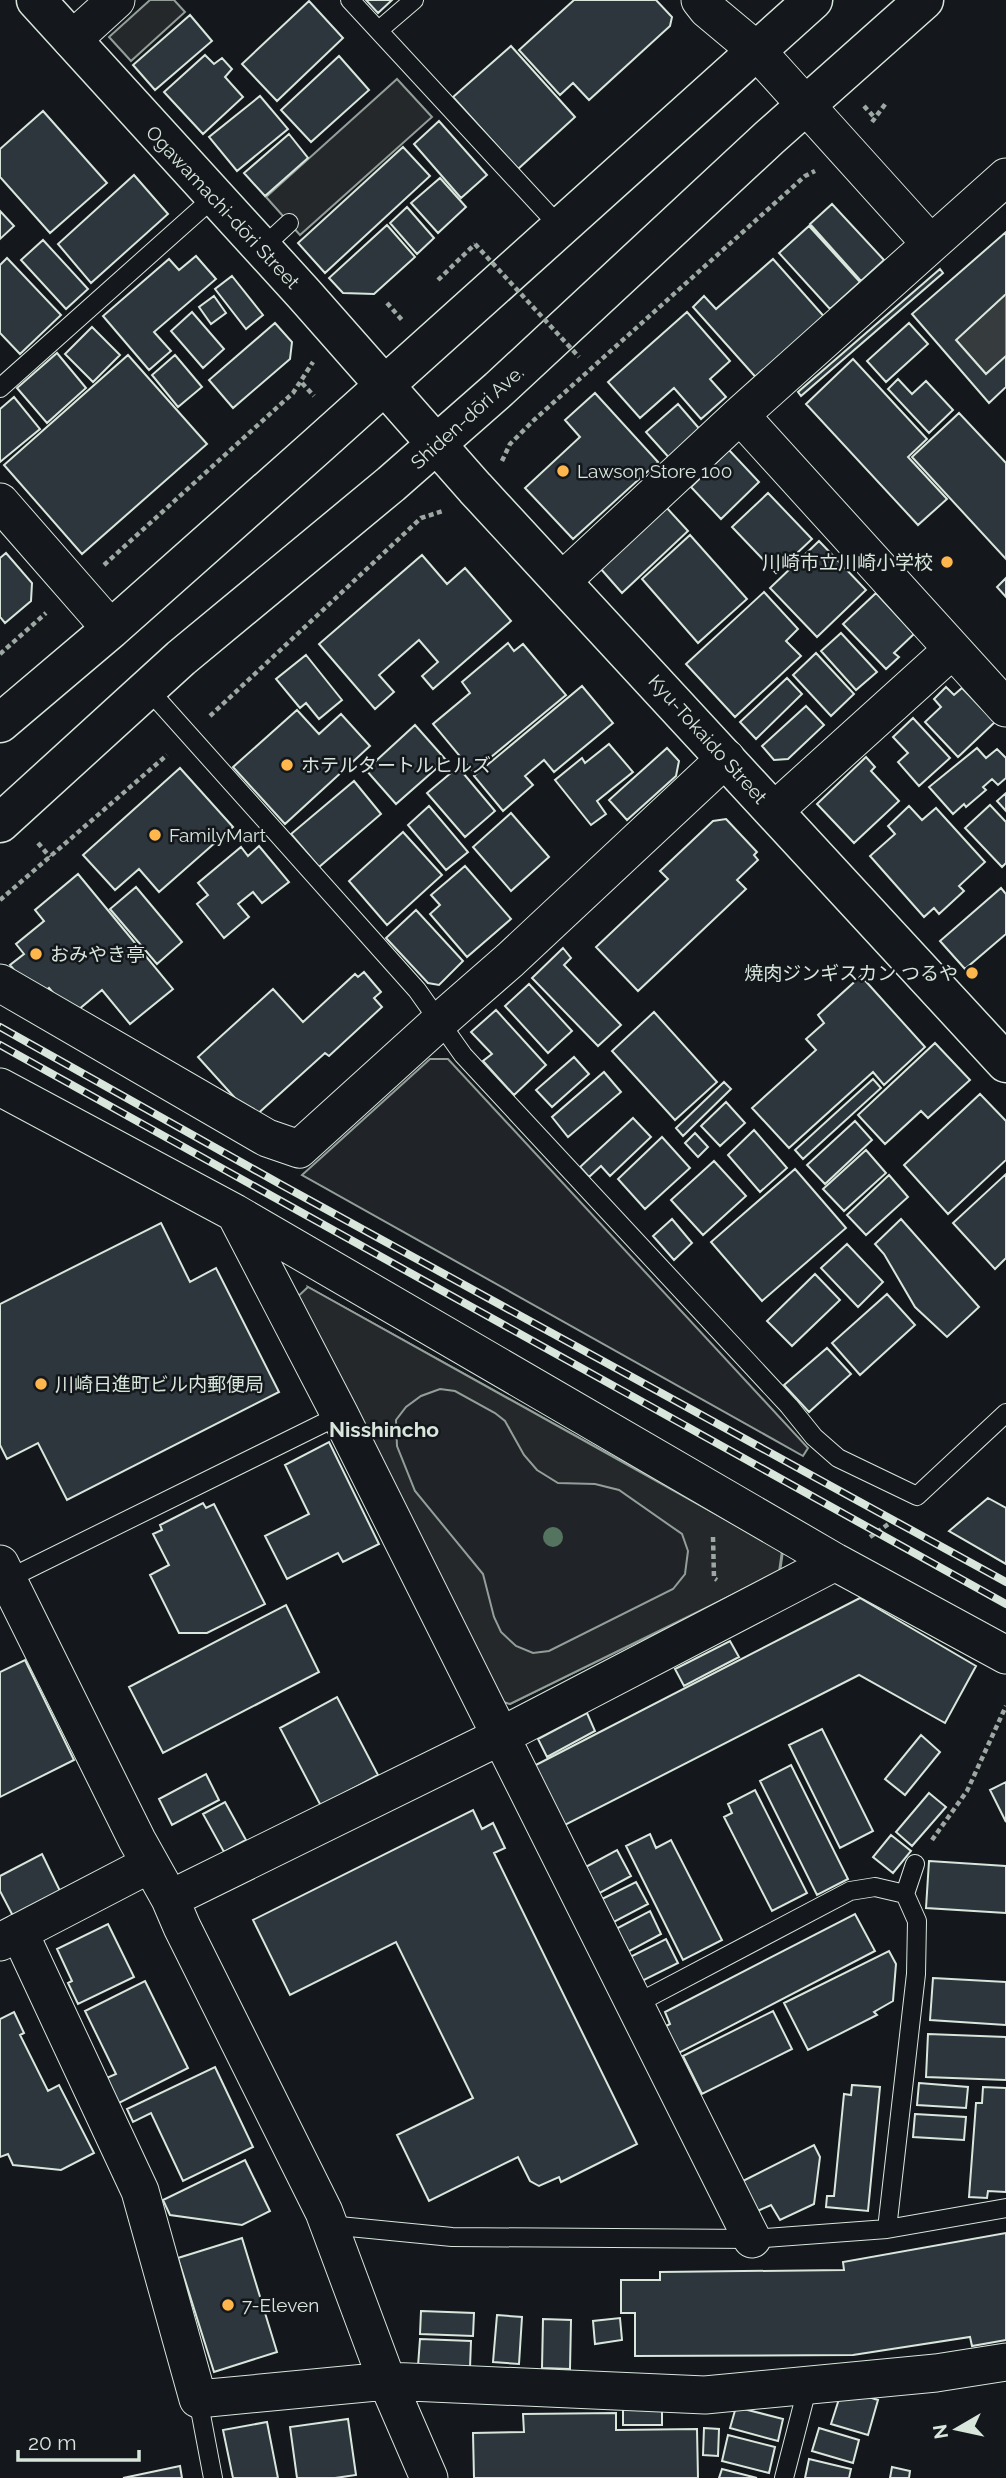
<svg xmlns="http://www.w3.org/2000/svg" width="1006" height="2478" viewBox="0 0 1006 2478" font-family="Raleway,'Noto Sans JP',sans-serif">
<rect width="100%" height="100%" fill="#14181c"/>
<path fill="#202428" stroke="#939e99" stroke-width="2" d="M430,1059H448L808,1448L803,1456L302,1175Z
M308,1287L783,1551L780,1572L510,1704L494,1699Z"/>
<path fill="#24282b" stroke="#939e99" stroke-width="2" fill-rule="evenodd" d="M150,0H174L185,12L131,61L109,37Z
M397,79L432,117L300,235L266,197Z
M308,1287L782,1551L779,1572L510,1704L494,1699L292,1302ZM440,1389L455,1391L495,1413L505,1421L524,1455L537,1470L558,1483L595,1484L619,1490L682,1534L688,1551L685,1574L673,1589L549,1651L533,1653L516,1646L501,1632L494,1617L483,1574L415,1491L397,1446L396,1420L406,1407L421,1396Z"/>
<path fill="#363b3e" stroke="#939e99" stroke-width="2" d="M1006,294V356L986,374L956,340Z"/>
<path fill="#2c363c" stroke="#d8e6dc" stroke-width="2" d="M366,0H392L378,13Z
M574,0H656L672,17L670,26L589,100L573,83L560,95L519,50Z
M309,1L343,38L277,101L242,64Z
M190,15L212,41L155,90L133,65Z
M511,46L575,117L518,169L453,97Z
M205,55L214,64L222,58L232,69L225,77L243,97L203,134L164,92Z
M339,56L369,90L311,142L281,110Z
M260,96L288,129L237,171L209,137Z
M43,111L107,183L50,233L0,177V149Z
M439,121L487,175L461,198L414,144Z
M289,134L308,158L265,196L244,173Z
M403,147L430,176L325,273L298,243Z
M134,175L168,214L91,283L58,244Z
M440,178L466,207L438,233L411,203Z
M832,204L884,260L861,281L810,224Z
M407,207L434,238L417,254L390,223Z
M0,211L14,226L0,239Z
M387,225L415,257L374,294L343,293L329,278Z
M809,226L860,282L830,309L779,253Z
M1006,232V294L956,340L986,374L1006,356V387L989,403L912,314Z
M43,240L88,289L66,309L21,260Z
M196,256L216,279L154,332L171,351L149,370L103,316L169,259L179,270Z
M7,258L61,315L20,354L0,333V265Z
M773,259L828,321L760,382L693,307L704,296L716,309Z
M940,269L943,273L801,396L798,392Z
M232,276L263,315L246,329L215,289Z
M214,296L226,313L211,324L199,307Z
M192,312L224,349L203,368L171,331Z
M687,312L730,361L710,379L726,397L701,419L674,388L640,418L608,382Z
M275,323L292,342L290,359L233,408L209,380Z
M909,323L928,344L886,382L867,361Z
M92,327L120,355L93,382L65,354Z
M57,353L86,388L47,423L17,388Z
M128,355L207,444L82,554L4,465Z
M175,355L202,387L178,407L152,375Z
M853,359L927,439L908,457L947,499L918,525L806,404Z
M898,379L912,394L926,381L953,410L929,433L888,389Z
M595,393L658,462L573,539L525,488L580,437L565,420Z
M14,397L40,429L0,462V409Z
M678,404L703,433L672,461L646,432Z
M959,413L1006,463V559L912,457Z
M729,450L759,482L721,519L691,487Z
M768,493L812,539L776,573L732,527Z
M666,507L688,531L622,593L600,568Z
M690,535L747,599L698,643L642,579Z
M819,541L866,590L817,637L770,588Z
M6,553L32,583L31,601L5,623L0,617V558Z
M422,555L447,584L465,568L511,621L433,689L422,676L438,662L419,640L379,675L394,692L375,709L319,644Z
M1006,578V597L997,587Z
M764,592L798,629L786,641L801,656L735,717L686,664Z
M876,593L914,634L894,653L899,657L886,669L843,624Z
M841,633L877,672L856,690L821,651Z
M508,643L514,651L523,644L566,695L473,772L433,724L470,693L462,682Z
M816,653L854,694L831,716L793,675Z
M306,655L342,700L319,719L306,703L300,708L276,679Z
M787,678L802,694L756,739L740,722Z
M582,686L613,723L554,772L544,760L525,776L533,785L503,811L474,776Z
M946,687L954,695L962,688L995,722L958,757L925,722L941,707L934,699Z
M806,706L824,725L788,759L774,760L762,746Z
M297,710L319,734L341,714L370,746L285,824L233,767Z
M913,718L950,758L919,786L898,762L908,753L893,737Z
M415,725L446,760L396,804L366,770Z
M609,744L633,772L597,801L606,814L591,825L555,780L582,758L585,763Z
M667,748L679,761L676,776L627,820L609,800Z
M977,748L986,758L997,749L1006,758V778L998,785L992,779L983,787L986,790L966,807L964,804L953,814L929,787Z
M866,757L875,767L871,771L899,801L854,843L817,804Z
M458,767L495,811L465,837L427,793Z
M180,768L233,827L159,892L139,869L115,890L83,855Z
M354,781L381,814L319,867L291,834Z
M1006,793V811L997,801Z
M990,805L1006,822V863L1002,867L965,828Z
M429,806L468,852L446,870L408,825Z
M909,806L922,820L936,808L985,862L959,886L964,891L939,914L934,908L924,917L870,856L895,834L888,826Z
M511,813L549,857L511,891L473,847Z
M726,819L757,852L754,855L758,860L737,880L746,889L638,991L596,947L668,879L660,871L713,821Z
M403,832L442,875L387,925L349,881Z
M259,846L289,882L262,903L253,892L238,904L249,917L224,938L197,904L208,895L198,883L241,847L248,856Z
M465,866L511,919L467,957L430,914L440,905L431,895Z
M78,874L173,989L130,1024L102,990L72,1015L49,988L37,998L10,965L24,954L16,944L44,921L35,910Z
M136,887L182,942L157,964L110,909Z
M1001,888L1006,894V934L965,969L940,941Z
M416,910L463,961L439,985L428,983L386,938Z
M563,948L571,958L564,965L621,1025L598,1046L532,978Z
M364,972L381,992L374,998L382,1007L329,1056L325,1053L253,1118L198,1057L273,989L303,1022L355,974L358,977Z
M861,976L925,1047L884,1085L873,1072L789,1148L752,1108L816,1050L806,1039L824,1023L818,1015Z
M529,984L572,1031L548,1053L505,1006Z
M496,1010L546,1065L514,1095L483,1061L492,1054L471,1032Z
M654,1012L717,1082L675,1120L612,1051Z
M935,1043L970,1080L928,1118L921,1111L885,1144L858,1115Z
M574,1057L589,1074L552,1107L536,1090Z
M604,1072L621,1092L568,1137L552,1117Z
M873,1079L881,1088L803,1159L795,1150Z
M724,1082L731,1089L683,1136L676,1128Z
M980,1094L1006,1121V1160L948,1214L904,1165Z
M726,1102L745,1123L720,1146L701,1126Z
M633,1118L651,1137L610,1176L601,1166L589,1177L580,1167Z
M855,1121L872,1140L825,1184L807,1165Z
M754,1130L787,1168L760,1192L728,1155Z
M695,1133L708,1147L698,1157L685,1143Z
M662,1137L690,1168L645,1209L618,1179Z
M866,1150L886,1173L844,1211L823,1189Z
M714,1161L746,1196L703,1235L671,1200Z
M795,1169L846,1228L762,1301L711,1242Z
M1006,1174V1258L995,1269L953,1223Z
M889,1175L908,1197L866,1235L847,1215Z
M672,1219L692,1243L674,1260L653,1236Z
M901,1219L979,1307L947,1337L915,1307L884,1254L875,1244Z
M161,1223L190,1282L216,1268L279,1392L67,1500L38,1443L7,1459L0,1445V1304Z
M847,1244L883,1282L858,1307L821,1268Z
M815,1274L840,1300L792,1346L767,1321Z
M887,1294L915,1325L860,1375L832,1343Z
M827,1348L851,1374L809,1412L784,1385Z
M329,1442L379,1544L343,1562L338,1553L287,1579L265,1536L309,1514L285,1465Z
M988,1498L1006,1508V1564L949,1531Z
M203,1503L206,1508L214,1504L265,1604L207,1633H179L150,1575L169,1565L153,1534L162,1530L160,1525Z
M860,1598L976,1666L945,1723L859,1675L561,1827L530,1768Z
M286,1605L319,1672L163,1753L129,1687Z
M730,1641L739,1657L684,1686L675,1669Z
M25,1660L74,1760L0,1797V1672Z
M337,1697L378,1775L321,1806L280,1728Z
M587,1713L595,1731L547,1757L538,1739Z
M822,1729L873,1831L840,1848L789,1745Z
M921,1735L940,1752L905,1795L885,1779Z
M791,1765L848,1879L817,1895L760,1781Z
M206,1774L219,1800L172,1825L159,1799Z
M1006,1782V1822L990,1790Z
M755,1790L807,1893L772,1911L724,1817L732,1813L728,1804Z
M929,1793L946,1807L912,1846L896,1832Z
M225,1802L246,1840L224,1852L203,1814Z
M473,1810L482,1829L493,1823L505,1848L494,1853L637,2144L561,2182L559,2177L539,2186L530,2181L518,2157L429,2201L397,2135L473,2098L396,1942L290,1995L253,1920Z
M650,1834L656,1848L671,1840L722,1940L683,1960L626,1846Z
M891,1835L911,1851L893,1873L873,1857Z
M617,1850L631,1876L596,1895L582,1869Z
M42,1854L61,1893L14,1918L0,1891V1876Z
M929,1861L1006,1866V1913L926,1908Z
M636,1882L648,1904L610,1924L598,1901Z
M650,1911L661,1934L624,1954L612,1931Z
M855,1914L875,1951L671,2057L658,2030L670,2024L665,2012Z
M108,1924L134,1977L78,2004L68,1983L72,1981L57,1949Z
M666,1939L678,1963L638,1983L626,1959Z
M889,1951L896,1964L893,2001L874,2012L877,2015L808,2050L784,2003Z
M933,1978L1006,1982V2025L930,2020Z
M145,1981L188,2068L115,2105L102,2080L116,2074L85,2011Z
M773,2011L792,2049L702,2094L683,2056Z
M14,2012L24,2033L20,2035L48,2091L59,2085L94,2153L61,2170L13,2165L8,2154L0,2157V2019Z
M928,2034L1006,2037V2080L926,2077Z
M215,2067L253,2147L183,2181L151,2113L133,2122L127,2109Z
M919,2083L968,2087L966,2108L917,2105Z
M852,2085L880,2087L868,2211L826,2207L827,2196H834L844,2094L851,2095Z
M983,2087L1006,2088V2192L988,2191L987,2198L969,2197L976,2103H982Z
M915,2114L966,2117L964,2140L913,2137Z
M814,2145L820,2157L814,2204L780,2220L771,2205L753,2213L737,2184Z
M245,2160L270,2211L242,2225L170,2215L163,2200Z
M1006,2233V2340L972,2346L970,2337L853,2355L635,2356V2313H621V2280H660V2272L844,2270L843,2262Z
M242,2238L277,2352L214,2372L178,2258Z
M421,2311L474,2313L473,2336L420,2334Z
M497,2315L522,2317L519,2364L493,2362Z
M620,2318L622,2340L595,2344L593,2321Z
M543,2319L571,2320L570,2369L542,2368Z
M420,2339L471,2341L470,2368L418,2366Z
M865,2396L878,2400L868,2435L831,2424L839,2399Z
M623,2407H662V2425H623Z
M736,2407L783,2419L778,2441L730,2428Z
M616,2413V2430L697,2429L698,2478H474L473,2433L524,2432L523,2414Z
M348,2419L356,2475L335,2478H297L290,2427Z
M267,2422L278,2478H233L223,2430Z
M704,2428L719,2429L718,2456L703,2455Z
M819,2428L859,2440L853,2463L812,2451Z
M728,2435L775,2447L769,2473L722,2461Z
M809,2459L851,2469L849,2478H805Z
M180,2466L182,2478H123Z
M892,2467L910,2471L909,2478H890Z
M722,2469L757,2478H719Z"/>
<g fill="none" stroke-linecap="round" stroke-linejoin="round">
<defs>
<path id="lane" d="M350,0L560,227
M379,30L414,0
M261,249L289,223
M0,388L213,198
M148,689L417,990L463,1055L789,1406L814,1437L838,1458L917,1496L1006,1413
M8,1579L340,1415
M634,2005L850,1891L875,1887L905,1894
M329,2225L452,2237L752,2239L887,2229L1006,2208
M887,2229L916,1974L917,1921L905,1894L915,1864
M198,2399L213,2478
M784,2478L808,2385"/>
<path id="street" d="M700,0L707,9L756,50L931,244L1006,177
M72,40L116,0
M740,415L1006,708
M0,502L111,629
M562,581L740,415L931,244
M774,811L952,650
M0,983L267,1138L299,1149L439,1022L510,960L726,758
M0,1087L235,1213L835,1562L1006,1655
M235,1213L340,1415L752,2239
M0,1564L137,1840L170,1899L182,1927L324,2212L387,2381L429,2478
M170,1899L501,1736L835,1562
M19,1932L140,2191L198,2399L387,2381L705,2395L936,2373L1006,2362
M0,1942L150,1864"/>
<path id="secondary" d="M36,0L304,294L475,488L1006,1063
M0,723L111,629L316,447L813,0
M0,823L181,658L391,484L499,389L770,137L924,0"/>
</defs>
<use href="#lane" stroke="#d8e6dc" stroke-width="20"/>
<use href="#street" stroke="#d8e6dc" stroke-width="39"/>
<use href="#secondary" stroke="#d8e6dc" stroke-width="41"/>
<path stroke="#9da8a2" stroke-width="4.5" stroke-dasharray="5 3.5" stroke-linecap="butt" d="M864,106L875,118
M872,122L886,103
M438,280L475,244
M387,303L402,320
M302,383L314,396
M502,461L510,444L534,420L805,176L815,171
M104,565L293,393L313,362
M0,654L46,613
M210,716L421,518L443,511
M38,843L50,857
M0,900L167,755
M713,1537L714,1578L717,1580
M870,1537L897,1518
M932,1840L967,1791L1006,1706"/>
<use href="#lane" stroke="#14181c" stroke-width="18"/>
<use href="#street" stroke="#14181c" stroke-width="37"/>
<use href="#secondary" stroke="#14181c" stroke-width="38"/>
<defs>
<path id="rail" d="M0,1027L280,1184L1006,1582
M0,1045L1006,1604"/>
</defs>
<use href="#rail" stroke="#d8e6dc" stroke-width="8"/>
<use href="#rail" stroke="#14181c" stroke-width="5" stroke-dasharray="16" stroke-linecap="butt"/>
<path stroke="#9da8a2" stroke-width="4.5" stroke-dasharray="5 3.5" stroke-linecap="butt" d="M475,244L579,357"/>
</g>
<circle fill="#55745f" cx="553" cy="1537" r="10"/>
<g fill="#ffb74d" stroke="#14181c" stroke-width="2.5">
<circle cx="563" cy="471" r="7"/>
<circle cx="947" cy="562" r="7"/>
<circle cx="287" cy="765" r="7"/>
<circle cx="155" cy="835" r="7"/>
<circle cx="36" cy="954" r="7"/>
<circle cx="972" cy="973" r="7"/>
<circle cx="41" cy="1384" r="7"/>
<circle cx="228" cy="2305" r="7"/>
</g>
<g text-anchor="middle" stroke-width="5" stroke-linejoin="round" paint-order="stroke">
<g font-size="19" fill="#d8e6dc" stroke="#14181c">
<text transform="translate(223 207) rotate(47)" y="7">Ogawamachi-dōri Street</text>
<text transform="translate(467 417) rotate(-42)" y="7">Shiden-dōri Ave.</text>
<text transform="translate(708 739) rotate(48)" y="7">Kyu-Tokaido Street</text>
</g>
<g font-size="19" fill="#d8e6dc" stroke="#14181c" text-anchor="start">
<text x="577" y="478">Lawson Store 100</text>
<text x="933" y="569" text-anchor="end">川崎市立川崎小学校</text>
<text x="301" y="772">ホテルタートルヒルズ</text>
<text x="169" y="842">FamilyMart</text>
<text x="50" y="961">おみやき亭</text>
<text x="958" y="980" text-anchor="end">焼肉ジンギスカン つるや</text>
<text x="55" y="1391">川崎日進町ビル内郵便局</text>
<text x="242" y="2312">7-Eleven</text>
</g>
<g font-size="21" font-weight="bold" fill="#d8e6dc" stroke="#14181c">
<text x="384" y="1437">Nisshincho</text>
</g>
</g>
<g transform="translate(957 2429) rotate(261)" stroke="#14181c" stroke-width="5" paint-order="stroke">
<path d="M0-5L12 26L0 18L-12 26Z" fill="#d8e6dc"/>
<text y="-10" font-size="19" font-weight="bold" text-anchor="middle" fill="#d8e6dc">N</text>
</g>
<path d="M18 2450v10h121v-10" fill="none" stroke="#d8e6dc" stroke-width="3.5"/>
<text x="28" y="2450" font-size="21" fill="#d8e6dc" stroke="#14181c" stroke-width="5" paint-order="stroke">20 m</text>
</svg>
